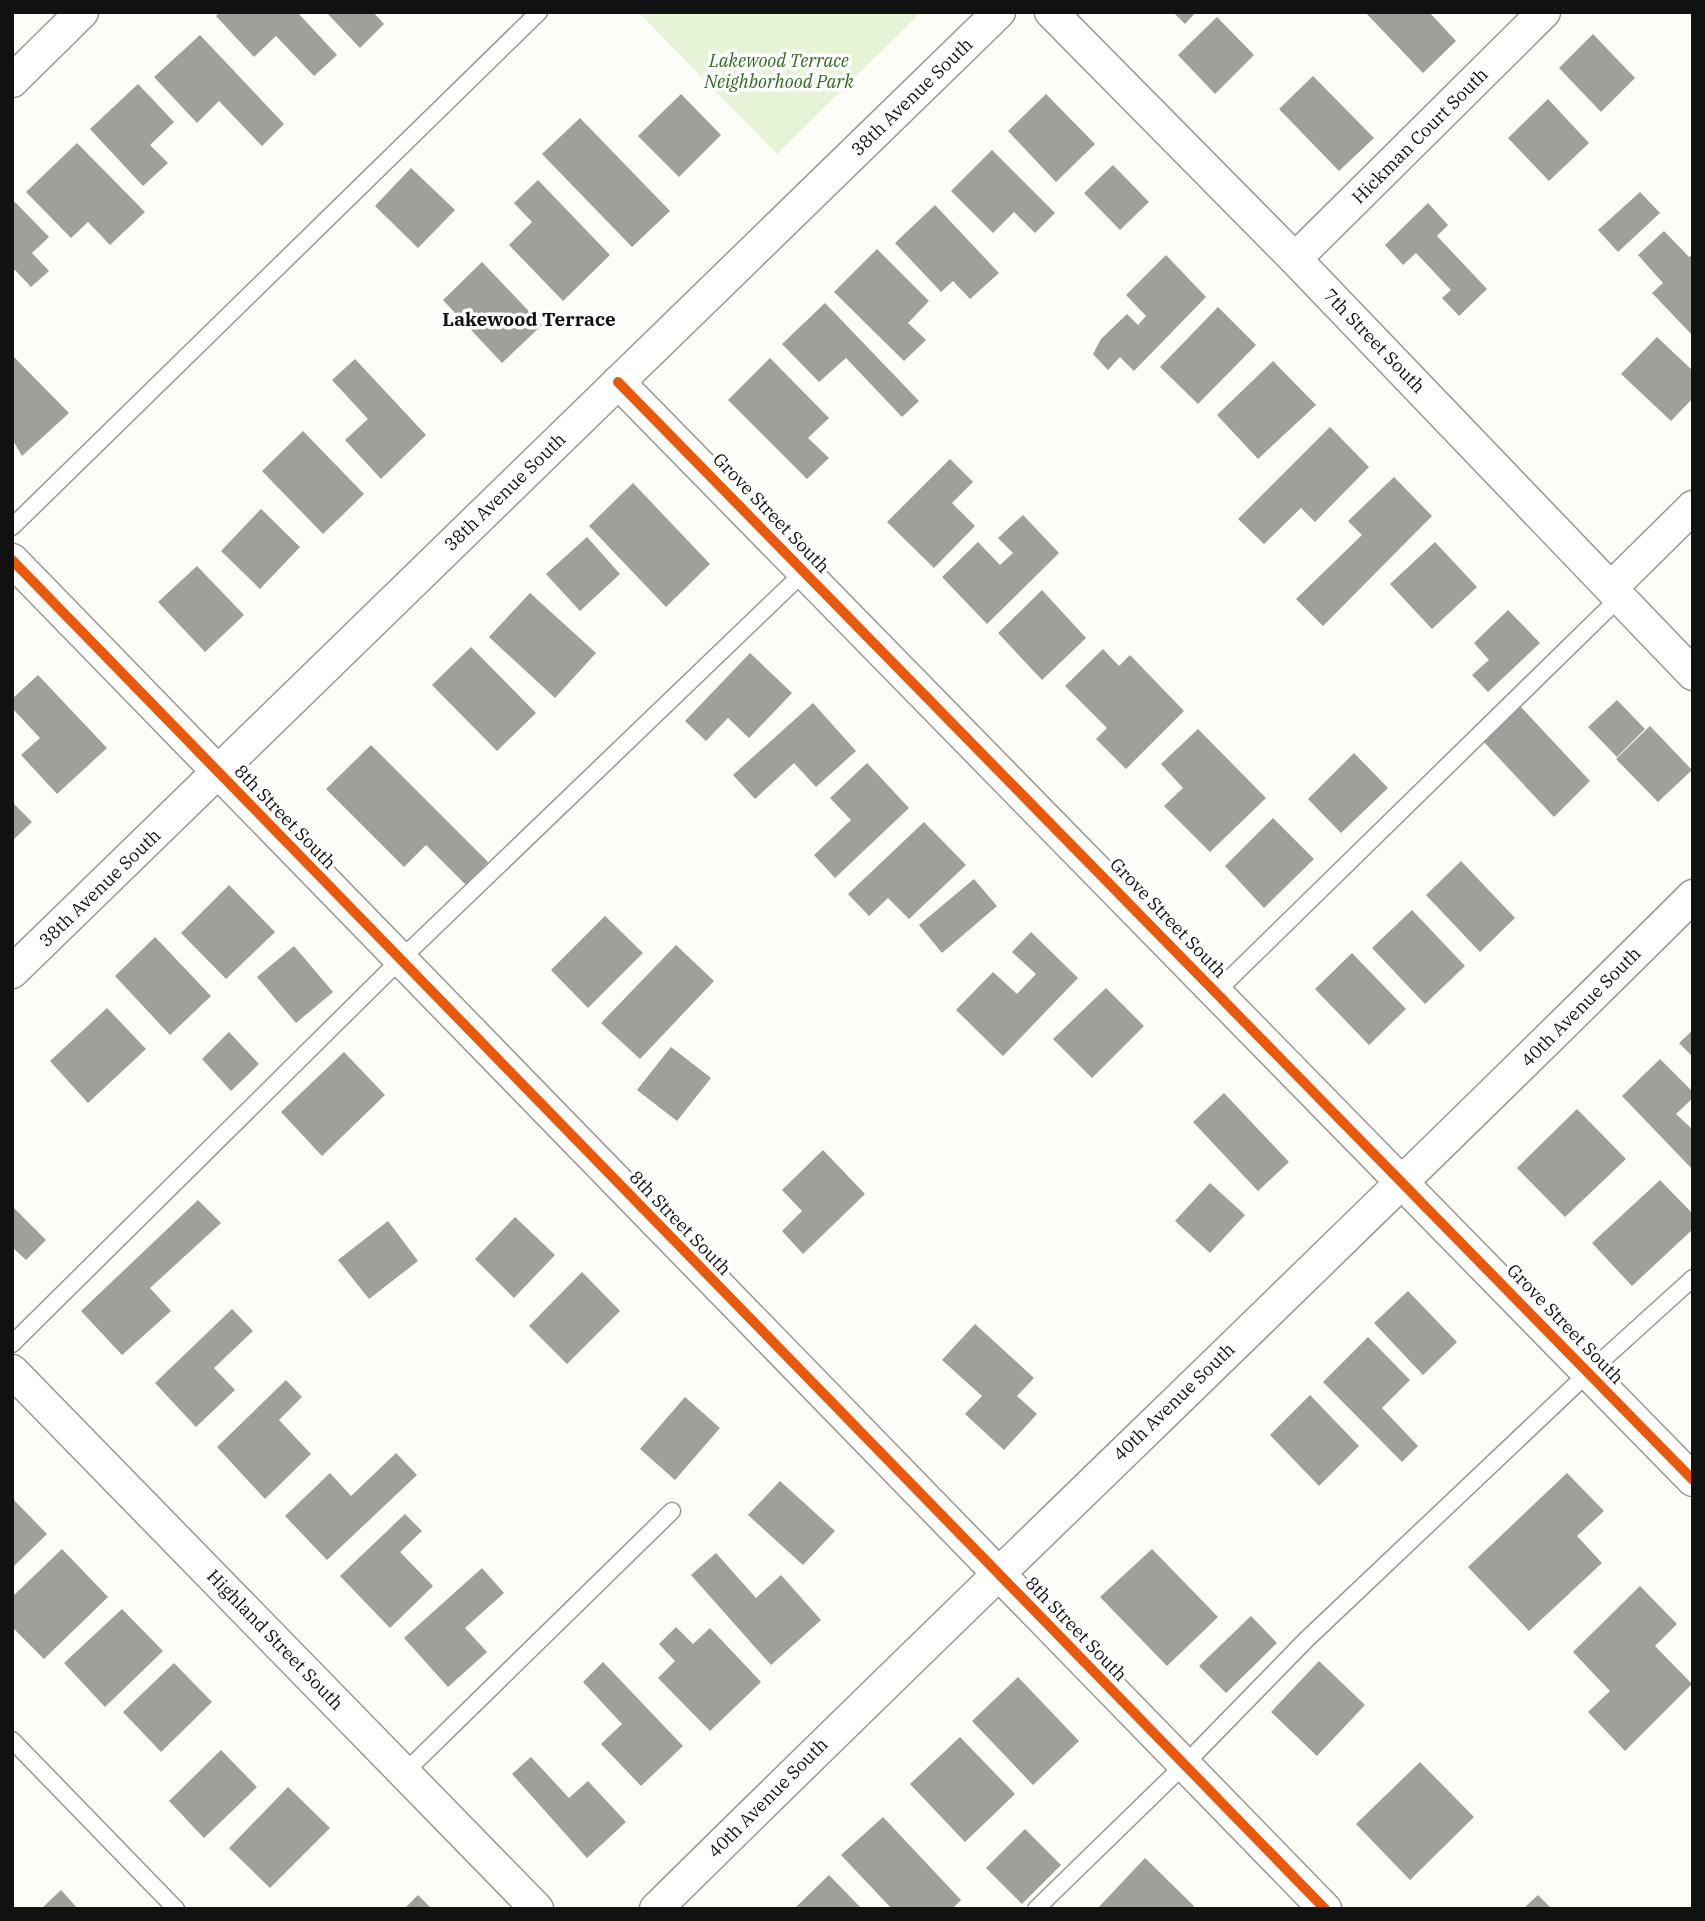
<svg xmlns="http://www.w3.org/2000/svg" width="1705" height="1921" viewBox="0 0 1705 1921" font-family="'IBM Plex Serif',serif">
<rect width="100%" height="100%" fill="#fdfcf7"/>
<path fill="#e7f3d7" d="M638,12H921L777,154Z"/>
<path fill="#a19f9c" d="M220,12H297L337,55L314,76L276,36L254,57L216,16Z
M326,12H373L384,24L360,48Z
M1173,12H1196L1185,24Z
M1365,12H1429L1456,41L1423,73Z
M1217,17L1254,55L1215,94L1178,55Z
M1593,34L1635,78L1601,112L1559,68Z
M200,35L284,124L262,146L219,101L197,123L154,77Z
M1313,76L1374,138L1339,171L1279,109Z
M138,84L174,122L150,145L168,163L143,186L90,129Z
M681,94L721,135L679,177L638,136Z
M1046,94L1095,144L1056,182L1008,131Z
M1548,99L1589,143L1549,181L1508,138Z
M580,118L670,211L632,247L542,154Z
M77,143L145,212L110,245L88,222L71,238L26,192Z
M992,150L1055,213L1035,233L1014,212L993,233L951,191Z
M1113,165L1149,202L1120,230L1084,193Z
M411,168L455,210L418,248L375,206Z
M538,180L610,255L563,301L509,245L532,222L514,203Z
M1640,192L1660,213L1618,252L1598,230Z
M15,202L49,237L32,253L49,271L31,287L15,270L12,272V204Z
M1428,203L1448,225L1437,236L1487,289L1459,316L1442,298L1451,290L1416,253L1403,265L1385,245Z
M935,205L999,273L970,299L953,281L941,292L895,243Z
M1664,231L1689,257L1693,254V336L1652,293L1663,283L1638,255Z
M877,249L929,301L908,323L926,340L904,361L834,292Z
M1166,255L1206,297L1134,371L1120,357L1108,370L1093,354L1101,339L1127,314L1138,325L1146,316L1126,295Z
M482,262L542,325L502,363L443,300Z
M825,303L919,401L902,417L846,358L819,382L782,344Z
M1218,307L1256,345L1198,404L1160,367Z
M1657,337L1693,371V398L1671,421L1621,374Z
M12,355L69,413L22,456L12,439Z
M770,358L829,418L808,438L829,458L807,479L728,400Z
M355,359L426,435L381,479L345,440L368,419L332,380Z
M1273,361L1316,405L1258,459L1217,415Z
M1330,427L1369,467L1315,522L1301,508L1264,544L1238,519Z
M303,431L364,494L323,534L262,471Z
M950,459L973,482L952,503L975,526L934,568L887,522Z
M1394,477L1432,516L1323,626L1296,599L1362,535L1348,521Z
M633,483L710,564L666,607L589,526Z
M261,509L300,547L260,589L221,551Z
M1023,515L1059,553L987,624L942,577L978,542L1000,565L1013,553L998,538Z
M587,537L620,574L580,611L546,574Z
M1435,542L1477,587L1432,629L1390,584Z
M197,566L244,615L205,652L158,602Z
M1042,590L1086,638L1042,680L998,633Z
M530,593L596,653L555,698L489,637Z
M1508,610L1540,643L1488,692L1472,675L1489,660L1474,643Z
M471,647L536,713L497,751L432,685Z
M1103,649L1119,666L1130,655L1184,711L1126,769L1096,739L1107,728L1065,686Z
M750,653L792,693L749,738L728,718L706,741L685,721Z
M38,675L107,748L57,794L21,755L40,738L12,708V699Z
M1617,700L1645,729L1617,757L1588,727Z
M813,703L856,751L816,787L794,763L755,799L733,775Z
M1520,706L1590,781L1554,817L1483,741Z
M1650,726L1692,770L1658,802L1616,759Z
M1198,729L1266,798L1210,852L1164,806L1183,788L1161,764Z
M371,745L488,862L466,885L426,845L404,867L326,789Z
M1354,753L1388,788L1341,833L1308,799Z
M867,763L909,808L835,878L814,855L851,820L830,798Z
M12,802L32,822L12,841Z
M1273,818L1314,859L1264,908L1225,866Z
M924,822L966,865L909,919L888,898L869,916L848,894Z
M1461,861L1515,918L1480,952L1426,895Z
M974,879L997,906L942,953L919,925Z
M229,885L275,932L226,979L181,933Z
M1412,910L1465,966L1425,1004L1372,948Z
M605,916L643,953L588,1008L551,970Z
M1031,932L1078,978L1003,1056L956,1010L993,972L1017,994L1036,974L1012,952Z
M155,937L211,996L170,1035L115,976Z
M676,945L714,981L640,1059L601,1023Z
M294,946L333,992L296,1023L257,977Z
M1352,953L1406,1009L1369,1045L1315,989Z
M1106,988L1144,1026L1092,1078L1053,1039Z
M107,1008L146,1049L88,1103L50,1061Z
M1693,1030V1057L1679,1043Z
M229,1032L259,1064L231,1091L202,1059Z
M671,1047L711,1078L677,1121L637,1090Z
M344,1052L385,1095L322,1156L281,1112Z
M1660,1059L1693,1092V1098L1676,1114L1693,1130V1170L1622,1096Z
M1224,1093L1289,1162L1258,1191L1193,1122Z
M1577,1109L1626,1159L1565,1217L1517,1168Z
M823,1150L865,1194L803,1254L782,1231L802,1211L782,1190Z
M1660,1180L1693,1214V1229L1632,1286L1592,1243Z
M1210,1183L1245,1215L1210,1253L1175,1221Z
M198,1200L221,1223L150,1288L171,1311L122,1355L81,1311Z
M12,1206L46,1240L26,1260L12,1247Z
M515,1217L555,1255L514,1298L475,1259Z
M388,1221L418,1261L369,1299L338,1260Z
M582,1272L620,1311L567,1364L529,1326Z
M1408,1291L1457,1342L1423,1375L1374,1323Z
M232,1309L253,1331L214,1368L235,1390L196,1427L155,1383Z
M975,1324L1034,1378L1017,1396L1037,1414L1004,1450L965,1414L982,1396L942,1360Z
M1368,1337L1410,1380L1382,1408L1418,1446L1402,1462L1323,1382Z
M286,1380L302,1397L279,1420L311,1454L265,1499L217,1447Z
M1310,1395L1359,1446L1319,1486L1270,1435Z
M685,1397L720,1428L675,1480L640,1449Z
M396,1453L417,1475L327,1560L285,1516L330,1473L351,1496Z
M1567,1473L1604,1511L1577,1536L1602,1563L1529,1631L1468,1567Z
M780,1481L835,1531L803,1565L748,1515Z
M12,1498L47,1534L12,1568Z
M405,1514L422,1531L400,1552L433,1586L390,1628L340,1576Z
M62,1549L108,1597L44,1659L12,1627V1597Z
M1152,1549L1218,1617L1167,1666L1100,1597Z
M716,1553L756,1598L781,1575L821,1620L771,1665L691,1575Z
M482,1568L504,1593L465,1628L487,1652L448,1687L404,1638Z
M1640,1586L1677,1624L1655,1646L1692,1684L1625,1751L1588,1712L1610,1691L1573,1652Z
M122,1609L163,1651L105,1707L64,1663Z
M1251,1616L1277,1643L1226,1693L1199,1666Z
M676,1627L693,1644L710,1628L761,1682L710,1731L658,1678L675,1661L659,1644Z
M1319,1661L1365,1705L1317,1756L1271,1712Z
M603,1662L683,1746L641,1786L601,1744L622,1724L583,1682Z
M174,1663L212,1702L161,1752L123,1712Z
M1018,1677L1079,1741L1033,1785L972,1721Z
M960,1737L1015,1794L965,1842L910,1784Z
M221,1750L257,1787L204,1838L169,1801Z
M531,1757L569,1798L588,1781L626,1822L587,1858L512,1774Z
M1420,1762L1474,1817L1410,1880L1356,1824Z
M288,1787L330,1828L270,1888L229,1848Z
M883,1817L961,1900L952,1909H892L841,1855Z
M1025,1829L1061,1865L1022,1904L986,1868Z
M1145,1858L1194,1906L1191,1909H1097Z
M829,1875L862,1909H794Z
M61,1890L78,1909H41Z
M418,1895L432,1909H404Z
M1538,1895L1552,1909H1523Z"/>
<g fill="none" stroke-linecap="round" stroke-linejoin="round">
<defs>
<path id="service" d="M12,527L539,12
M1216,992L1620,597
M12,1344L400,960L804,572
M12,1740L176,1909
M404,1773L672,1511
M1036,1909L1184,1765L1307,1639L1588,1373L1693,1278"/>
<path id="minor" d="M1051,12L1295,259L1693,674
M12,81L82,12
M1295,259L1544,12
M618,382L1693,1480
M12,560L1325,1909
M1611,588L1693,507
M12,972L999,12
M12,1371L537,1909
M656,1909C1000,1569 1350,1237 1693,896"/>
</defs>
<use href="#service" stroke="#979795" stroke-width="19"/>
<use href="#minor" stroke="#979795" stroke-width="35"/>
<use href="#service" stroke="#fffffe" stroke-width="16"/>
<use href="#minor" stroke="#fffffe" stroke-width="32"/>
<defs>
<path id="cycleway" d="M618,382L1693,1480
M12,560L1325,1909"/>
</defs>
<use href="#cycleway" stroke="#fff" stroke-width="15"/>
<use href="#cycleway" stroke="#e8590c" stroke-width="10"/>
</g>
<g text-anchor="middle" stroke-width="7" stroke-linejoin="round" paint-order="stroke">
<g font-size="18" font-style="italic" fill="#2f6b1f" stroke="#fff">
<text x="779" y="67">Lakewood Terrace<tspan x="779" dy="21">Neighborhood Park</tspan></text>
</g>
<g font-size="18" fill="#111" stroke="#fff">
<text transform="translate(912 97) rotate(-44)" y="6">38th Avenue South</text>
<text transform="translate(1420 136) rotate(-45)" y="6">Hickman Court South</text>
<text transform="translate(1374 341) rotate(46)" y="6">7th Street South</text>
<text transform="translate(505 492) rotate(-44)" y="6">38th Avenue South</text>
<text transform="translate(771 513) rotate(46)" y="6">Grove Street South</text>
<text transform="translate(285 817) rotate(46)" y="6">8th Street South</text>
<text transform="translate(100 888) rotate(-44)" y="6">38th Avenue South</text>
<text transform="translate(1168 918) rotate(46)" y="6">Grove Street South</text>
<text transform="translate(1581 1007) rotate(-45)" y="6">40th Avenue South</text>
<text transform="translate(680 1223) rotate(46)" y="6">8th Street South</text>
<text transform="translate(1565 1324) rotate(46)" y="6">Grove Street South</text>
<text transform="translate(1174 1402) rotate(-44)" y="6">40th Avenue South</text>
<text transform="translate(1076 1629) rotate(46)" y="6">8th Street South</text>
<text transform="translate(275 1640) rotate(46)" y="6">Highland Street South</text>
<text transform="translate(768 1798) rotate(-45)" y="6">40th Avenue South</text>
</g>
<g font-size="19" font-weight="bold" fill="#111" stroke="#fff">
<text x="529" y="326">Lakewood Terrace</text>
</g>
</g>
<rect width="1705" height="1921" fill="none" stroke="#111111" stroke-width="28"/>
</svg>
